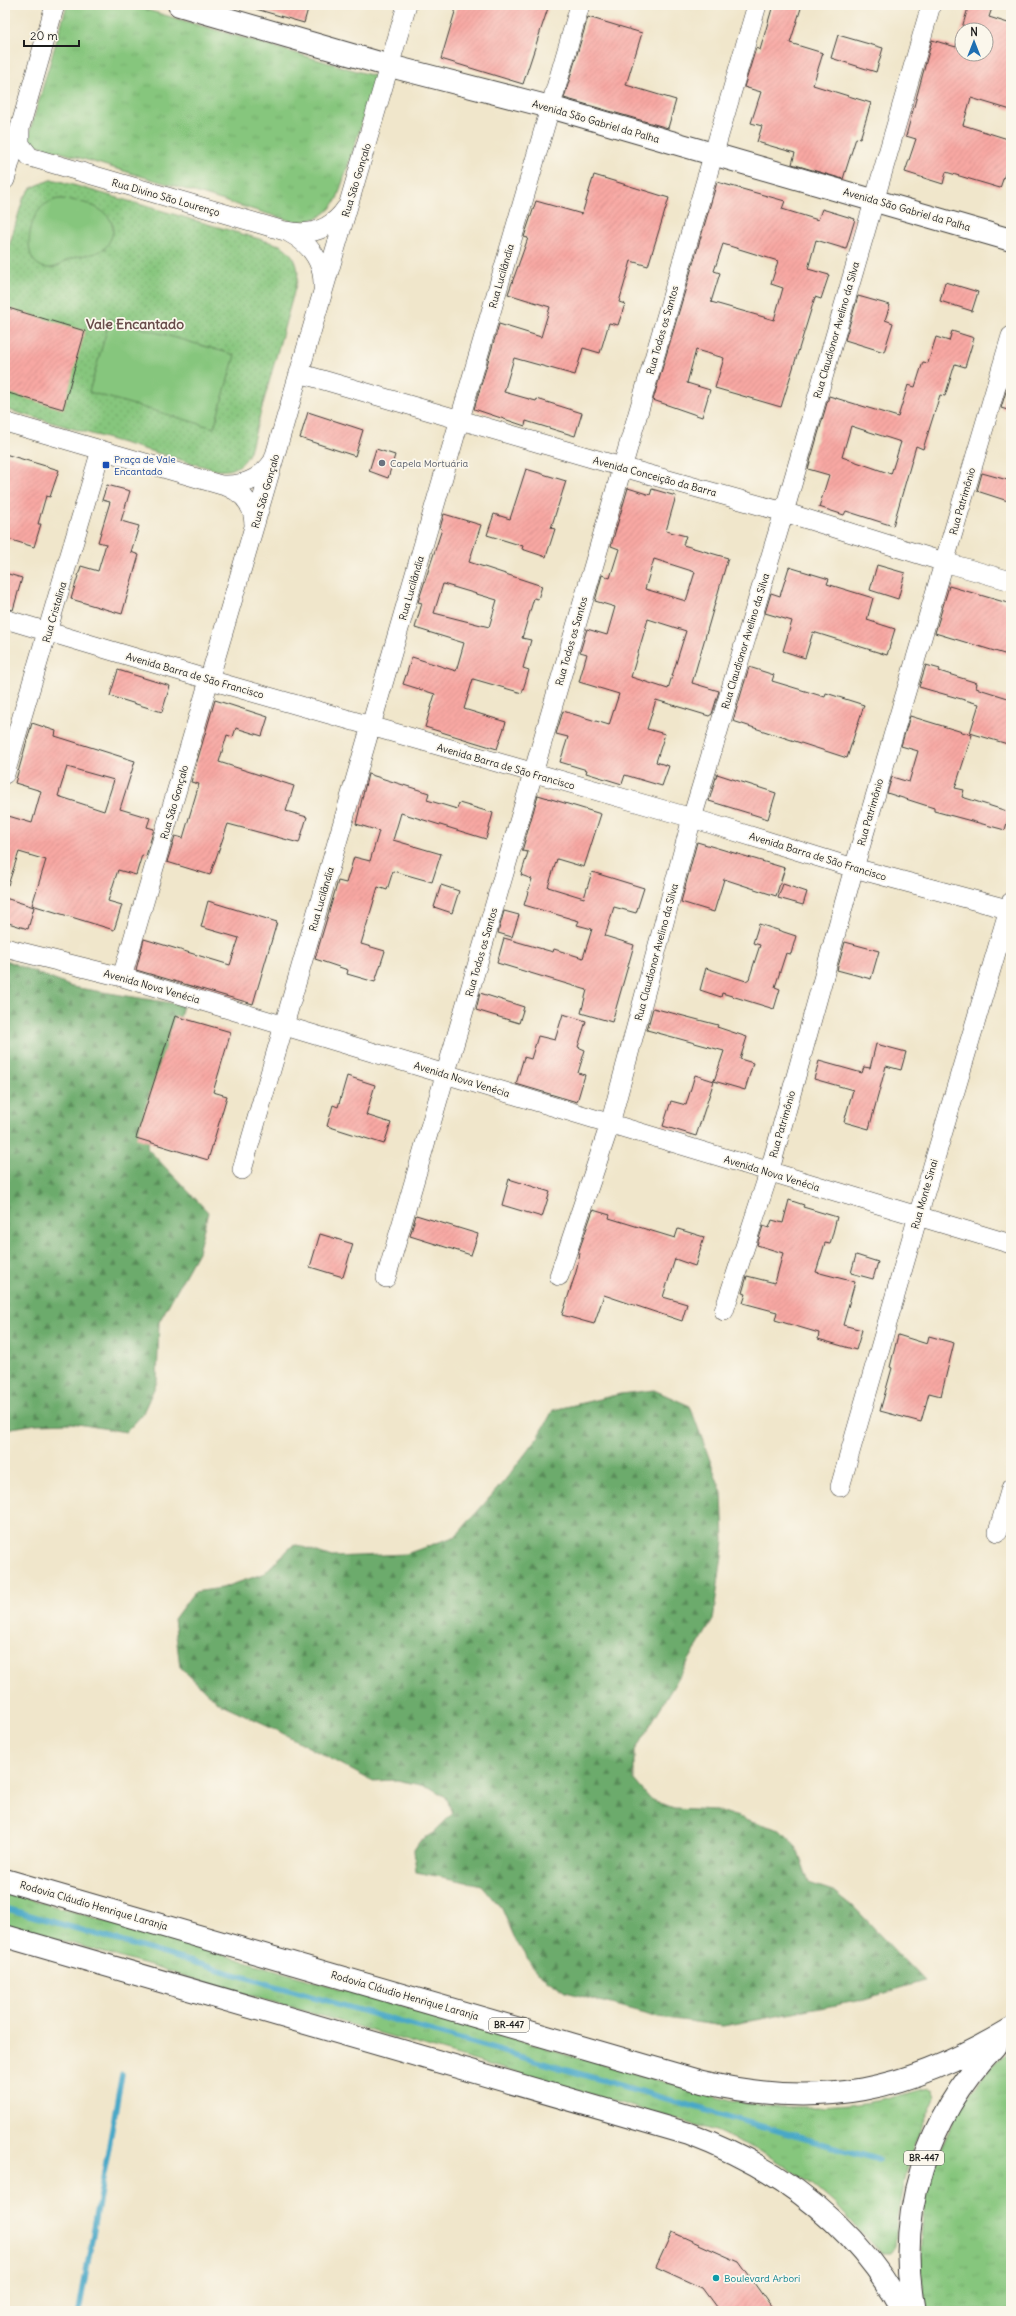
<svg xmlns="http://www.w3.org/2000/svg" width="1016" height="2316" viewBox="0 0 1016 2316" font-family="Delius,sans-serif">
<defs>
<pattern id="grass-tufts" width="24" height="20" patternUnits="userSpaceOnUse"><rect width="24" height="20" fill="#86c67d"/><path d="M3 7l-1-3M5 7V3M7 7l1-3M15 17l-1-3M17 17v-4M19 17l1-3" fill="none" stroke="#73aa6b"/></pattern>
<pattern id="forest-firs" width="22" height="20" patternUnits="userSpaceOnUse"><rect width="22" height="20" fill="#6cab6c"/><path d="M5 1l3.5 6h-7zM16 11l3.5 6h-7z" fill="#588a58"/></pattern>
<pattern id="park-dots" width="8" height="8" patternUnits="userSpaceOnUse"><rect width="8" height="8" fill="#86c67d"/><path d="M2 2h.1M6 6h.1" fill="none" stroke="#73aa6b" stroke-width="1.8" stroke-linecap="round"/></pattern>
<pattern id="building-hatch" width="6" height="6" patternUnits="userSpaceOnUse"><rect width="6" height="6" fill="#f8a7a3"/><path d="M-1 1l2-2M0 6l6-6M5 7l2-2" fill="none" stroke="#d48f8c"/></pattern>
</defs>
<rect width="100%" height="100%" fill="#fbf7ec"/>
<filter id="ink" filterUnits="userSpaceOnUse"><feTurbulence type="fractalNoise" baseFrequency=".025" numOctaves="2"/><feDisplacementMap in="SourceGraphic" scale="8" xChannelSelector="R" yChannelSelector="G"/><feConvolveMatrix kernelMatrix="1 2 1 2 8 2 1 2 1" color-interpolation-filters="sRGB"/></filter>
<filter id="wash" filterUnits="userSpaceOnUse"><feTurbulence type="fractalNoise" baseFrequency=".012" numOctaves="4" result="noise"/><feDisplacementMap in="SourceGraphic" scale="16" xChannelSelector="R" yChannelSelector="G"/><feGaussianBlur stdDeviation="0.9" result="paint"/><feColorMatrix in="noise" values="0 0 0 0 0 0 0 0 0 0 0 0 0 0 0 0 0 1.4 0 .05"/><feComposite in="paint" operator="in"/></filter>
<g filter="url(#wash)">
<rect width="100%" height="100%" fill="#f0e6cb"/>
<path fill="url(#grass-tufts)" stroke="#51714c" d="M67,5H130L374,76L376,80L337,199C326,218 309,224 288,220L33,144L29,139L30,131Z
M5,1892L730,2101C779,2108 827,2110 876,2101C894,2098 912,2091 930,2088L934,2090L936,2096L914,2145L906,2169L897,2218L895,2247L890,2253H881L836,2205L813,2185L764,2153L716,2131L5,1924Z
M1011,2049V2311H927C907,2218 936,2111 1011,2049Z"/>
<path fill="url(#forest-firs)" stroke="#446444" d="M5,960L72,987L183,1005L147,1148L208,1212L198,1252L159,1322L157,1382L142,1415L126,1432L72,1423L37,1424L5,1429Z
M654,1390L690,1406L722,1493L724,1542L713,1620L634,1752V1780L650,1799L674,1808L716,1810L780,1830L797,1848L809,1883L833,1891L852,1906L924,1981L858,2001L723,2026L659,2017L566,1992L535,1971L516,1941L502,1909L482,1885L416,1872L414,1850L420,1841L433,1833L453,1813L446,1797L429,1787L397,1780L372,1781L269,1726L217,1702L180,1667L174,1619L194,1592L222,1588L263,1574L294,1544L332,1557L406,1554L456,1536L505,1480L539,1436L553,1410L620,1394Z"/>
<path fill="url(#park-dots)" stroke="#51714c" d="M50,180H56L280,245C294,253 300,266 297,281L250,451C244,466 233,472 216,470L5,409V260L23,199L31,188Z"/>
<path fill="#86c67d" stroke="#51714c" d="M58,199C77,199 114,207 113,231C112,238 109,243 105,248C96,256 82,254 70,259C63,262 56,269 48,268C43,268 38,265 35,262C24,250 30,220 40,209C44,204 51,201 58,199Z
M110,319L235,355L214,428L89,392Z"/>
<g fill="none" stroke-linecap="round" stroke-linejoin="round">
<path stroke="#48a8c7" stroke-width="5.5" d="M5,1908L879,2160
M79,2311L122,2074"/>
</g>
<g id="blocks">
<path fill="url(#building-hatch)" fill-rule="evenodd" d="M256,5H309L304,23L256,9Z
M457,5H549L523,84L441,59Z
M773,5H802L790,43L823,53L813,85L871,103L860,139L856,138L843,179L792,164L795,153L757,142L762,126L751,123L761,92L744,87L756,48L760,50Z
M969,5H993L989,17L1011,24V110L971,98L963,125L1011,140V169L1007,168L1000,188L946,172L943,184L905,172L916,139L906,136L932,40L956,47ZM962,30H986V54H962Z
M588,17L642,33L626,85L676,100L668,128L564,98Z
M838,35L883,48L876,72L831,58Z
M594,175L669,198L648,266L631,261L619,302L625,304L618,325L609,323L600,353L583,348L575,375L514,358L504,392L536,401L537,399L582,413L575,436L526,421L525,426L474,409L499,324L541,337L550,307L508,294L528,238L524,237L536,201L582,214Z
M717,182L785,201L782,209L818,220L822,209L855,219L846,249L816,240L808,269L829,275L821,299L815,297L781,407L715,388L724,358L696,350L687,383L710,390L702,417L653,400ZM723,244L778,261L771,284L783,288L774,320L711,302L720,273L714,271Z
M945,282L978,292L972,311L940,301Z
M858,296L890,305L885,320L893,323L884,352L845,340Z
M5,307L85,331L63,409L5,392Z
M952,331L974,338L965,367L955,364L945,396L940,395L923,449L916,446L893,526L846,511L844,515L819,507L829,475L808,469L829,396L898,417L908,385L915,387L923,362L928,363L936,337L949,341ZM851,426L901,442L891,474L842,457Z
M1011,375V411L1001,408Z
M308,412L363,430L355,456L300,438Z
M376,449L395,455L388,478L369,471Z
M5,454L59,470L50,497L46,496L38,524H41L34,547L5,538Z
M526,469L566,481L551,528L555,529L546,557L522,549L523,546L487,535L494,514L510,519Z
M982,473L1011,481V502L977,491Z
M107,485L130,491L121,521L139,526L131,552L139,555L122,614L71,599L81,566L98,571L106,544L98,542L110,502L102,500Z
M628,488L650,495L652,489L676,496L666,531L686,536L683,545L728,558L692,683L719,691L712,714L709,716L656,700L647,729L665,734L656,762L669,766L662,786L625,775L622,784L586,773L587,770L560,762L568,737L556,734L563,711L609,725L619,694L579,682L587,654L580,652L587,629L607,635L615,607L595,601L602,575L610,578L619,549L611,546ZM654,559L695,572L686,601L645,589ZM648,619L686,631L668,689L631,677Z
M444,514L481,525L469,562L542,586L538,599L534,598L522,638L531,640L523,668L529,670L522,693L473,679L464,709L506,722L497,749L425,727L435,694L403,684L412,657L456,671L464,643L415,628L422,603L418,602L442,529L440,528ZM443,584L497,600L489,627L434,613Z
M877,565L905,573L898,599L870,590Z
M789,567L829,579L827,584L873,598L867,620L895,629L887,655L813,632L805,658L783,651L792,621L765,613L771,593L780,596Z
M5,573L22,578L13,610L5,608Z
M949,586L1011,604V656L935,633Z
M926,665L940,669L939,671L977,683L976,688L1011,699V745L970,733L979,704L919,687Z
M749,667L774,675L772,681L825,697L826,693L864,705L847,758L733,721Z
M118,670L170,686L162,712L110,696Z
M215,700L268,717L262,736L236,728L233,737L227,735L219,762L294,786L286,811L307,817L299,843L228,824L210,875L167,862L175,836L183,838L199,784L191,782Z
M910,716L972,735L955,788L964,790L962,797L1010,812L1005,830L934,811V808L887,793L892,777L909,782L918,751L901,746Z
M32,723L56,731L55,736L135,761L120,809L150,818L147,827L154,829L146,856L142,855L136,875L118,870L108,901L122,905L114,930L32,905L46,860L19,852L8,885H5V815L32,823L41,791L15,783ZM67,767L114,780L104,811L58,796Z
M368,774L429,793L427,800L457,809L459,803L493,813L486,839L401,813L393,840L441,854L432,882L393,871L387,890L378,887L361,944L385,951L375,982L347,974L348,970L315,959L338,881L346,883L354,857L370,861L379,831L356,824Z
M717,774L776,793L768,819L709,801Z
M538,795L601,814L584,867L557,859L548,887L584,898L592,872L644,888L636,913L614,907L605,936L634,945L612,1022L581,1013L587,990L497,963L504,938L553,952L554,949L583,958L592,929L577,925L579,921L524,905L532,879L521,875L528,852L522,851Z
M697,842L785,868L776,896L724,879L714,912L681,902Z
M783,884L807,892L803,905L778,898Z
M441,885L459,891L452,913L434,907Z
M5,898L34,907L28,929L5,922Z
M208,901L277,922L253,1004L136,970L144,939L230,965L239,938L201,927Z
M504,911L519,915L512,937L498,933Z
M759,924L796,936L791,954L786,953L775,987L780,989L774,1009L722,993L721,997L700,990L706,968L746,981L749,979L760,945L753,943Z
M845,942L879,951L871,979L837,970Z
M480,993L524,1007L519,1023L476,1010Z
M653,1008L718,1025L717,1027L747,1037L740,1059L753,1063L745,1090L714,1081L724,1051L647,1030Z
M563,1014L586,1021L578,1047L585,1050L578,1073L585,1075L577,1102L516,1084L524,1057L531,1059L538,1036L555,1040Z
M175,1016L231,1032L213,1092L227,1096L208,1160L136,1138Z
M876,1044L906,1052L901,1070L886,1066L869,1129L844,1122L853,1090L814,1079L819,1061L862,1073L864,1067L870,1068Z
M695,1075L714,1081L696,1136L663,1126L671,1101L686,1105Z
M347,1076L375,1085L366,1115L391,1123L384,1144L327,1126L333,1105L338,1107Z
M509,1179L550,1192L542,1217L502,1205Z
M789,1200L804,1205L803,1207L837,1217L830,1244L825,1243L816,1272L855,1282L843,1325L862,1330L856,1350L818,1339L819,1333L775,1320L777,1312L743,1303L746,1294L742,1293L747,1276L775,1283L783,1253L757,1245L763,1226L769,1228L772,1220L783,1223Z
M593,1210L610,1215L609,1218L675,1238L678,1229L704,1237L695,1266L675,1259L663,1297L687,1304L682,1321L604,1295L594,1324L562,1315L576,1272L580,1253H578Z
M416,1215L478,1234L471,1255L410,1236Z
M320,1234L353,1244L343,1277L310,1267Z
M856,1255L878,1262L873,1279L851,1273Z
M898,1335L927,1344L929,1336L954,1343L941,1396L929,1393L921,1422L880,1411L892,1368L890,1367Z
M672,2232L739,2262L774,2311H719L702,2288L656,2267Z"/>
</g>
</g>
<g filter="url(#ink)">
<use href="#blocks" fill-opacity="0" stroke="#3c3a36" stroke-width="1"/>
<g fill="none" stroke-linecap="round" stroke-linejoin="round">
<defs>
<path id="street" d="M20,128V144L30,157L288,232C309,243 324,261 323,287
M5,180L55,5
M286,231C310,236 332,229 346,208
M299,373L622,467L784,512L944,562L1011,581
M5,422L228,487C245,494 254,507 254,525
M223,485C244,486 261,479 273,461
M5,619L210,680L692,818L854,868L1011,910
M5,774L101,450
M5,948L122,977L1011,1244
M122,977L407,5
M242,1170L580,5
M559,1276L610,1124L692,818L784,512L931,5
M386,1278L757,5
M724,1311L769,1173L854,868L1011,336
M840,1487L918,1216L1011,902
M998,1532L1011,1488"/>
<path id="secondary" d="M179,5L390,66L550,107L1011,240"/>
<path id="primary" d="M5,1880L702,2082C821,2110 908,2091 1011,2029
M5,1936L689,2134C780,2168 856,2225 903,2311
M914,2311C895,2213 927,2117 995,2046"/>
</defs>
<use href="#street" stroke="#3c3a36" stroke-width="20"/>
<use href="#secondary" stroke="#3c3a36" stroke-width="24"/>
<use href="#primary" stroke="#3c3a36" stroke-width="24"/>
<use href="#street" stroke="#fff" stroke-width="19"/>
<use href="#secondary" stroke="#fff" stroke-width="22"/>
<use href="#primary" stroke="#fff" stroke-width="22"/>
</g>
</g>
<circle fill="#6b7280" stroke="#fbf7ec" stroke-width="1.5" cx="382" cy="463" r="4"/>
<rect fill="#1a4fb4" stroke="#fbf7ec" stroke-width="1.5" x="102" y="461" width="8" height="8" rx="2"/>
<circle fill="#0f9aa8" stroke="#fbf7ec" stroke-width="1.5" cx="716" cy="2278" r="4"/>
<g text-anchor="middle" stroke-width="3.5" stroke-linejoin="round" paint-order="stroke">
<g fill="#fbf7ec" stroke="#5f5e5a" stroke-width="1">
<rect x="489" y="2018" width="40" height="14" rx="3"/>
<rect x="904" y="2151" width="40" height="14" rx="3"/>
</g>
<g font-size="9" font-weight="bold" fill="#1c1c1c">
<text x="509" y="2028">BR-447</text>
<text x="924" y="2161">BR-447</text>
</g>
<g font-size="10" fill="#1c1c1c" stroke="#fbf7ec">
<text transform="translate(596 121) rotate(16)" y="4">Avenida São Gabriel da Palha</text>
<text transform="translate(356 180) rotate(-73)" y="4">Rua São Gonçalo</text>
<text transform="translate(166 197) rotate(16)" y="4">Rua Divino São Lourenço</text>
<text transform="translate(907 209) rotate(16)" y="4">Avenida São Gabriel da Palha</text>
<text transform="translate(501 276) rotate(-74)" y="4">Rua Lucilândia</text>
<text transform="translate(662 330) rotate(-74)" y="4">Rua Todos os Santos</text>
<text transform="translate(836 330) rotate(-74)" y="4">Rua Claudionor Avelino da Silva</text>
<text transform="translate(655 476) rotate(15)" y="4">Avenida Conceição da Barra</text>
<text transform="translate(265 491) rotate(-74)" y="4">Rua São Gonçalo</text>
<text transform="translate(962 501) rotate(-74)" y="4">Rua Patrimônio</text>
<text transform="translate(411 588) rotate(-74)" y="4">Rua Lucilândia</text>
<text transform="translate(54 612) rotate(-74)" y="4">Rua Cristalina</text>
<text transform="translate(571 641) rotate(-74)" y="4">Rua Todos os Santos</text>
<text transform="translate(745 641) rotate(-73)" y="4">Rua Claudionor Avelino da Silva</text>
<text transform="translate(195 675) rotate(16)" y="4">Avenida Barra de São Francisco</text>
<text transform="translate(506 766) rotate(16)" y="4">Avenida Barra de São Francisco</text>
<text transform="translate(174 802) rotate(-74)" y="4">Rua São Gonçalo</text>
<text transform="translate(870 812) rotate(-74)" y="4">Rua Patrimônio</text>
<text transform="translate(818 856) rotate(17)" y="4">Avenida Barra de São Francisco</text>
<text transform="translate(321 899) rotate(-74)" y="4">Rua Lucilândia</text>
<text transform="translate(481 952) rotate(-74)" y="4">Rua Todos os Santos</text>
<text transform="translate(656 952) rotate(-75)" y="4">Rua Claudionor Avelino da Silva</text>
<text transform="translate(152 986) rotate(16)" y="4">Avenida Nova Venécia</text>
<text transform="translate(462 1079) rotate(17)" y="4">Avenida Nova Venécia</text>
<text transform="translate(782 1124) rotate(-74)" y="4">Rua Patrimônio</text>
<text transform="translate(772 1173) rotate(17)" y="4">Avenida Nova Venécia</text>
<text transform="translate(924 1194) rotate(-74)" y="4">Rua Monte Sinai</text>
<text transform="translate(94 1905) rotate(16)" y="4">Rodovia Cláudio Henrique Laranja</text>
<text transform="translate(405 1995) rotate(16)" y="4">Rodovia Cláudio Henrique Laranja</text>
</g>
<g font-size="10" fill="#164399" stroke="#fbf7ec" text-anchor="start">
<text x="114" y="463">Praça de Vale<tspan x="114" dy="12">Encantado</tspan></text>
</g>
<g font-size="10" fill="#5b616d" stroke="#fbf7ec" text-anchor="start">
<text x="390" y="467">Capela Mortuária</text>
</g>
<g font-size="10" fill="#0d838f" stroke="#fbf7ec" text-anchor="start">
<text x="724" y="2282">Boulevard Arbori</text>
</g>
<g font-size="14" font-weight="bold" fill="#694d4b" stroke="#fbf7ec">
<text x="135" y="329">Vale Encantado</text>
</g>
</g>
<rect width="1016" height="2316" fill="none" stroke="#fbf7ec" stroke-width="20"/>
<g transform="translate(974 42)"><circle r="19" fill="#fbf7ec" stroke="#a29f99"/>
<path d="M0-3L7 15L0 10L-7 15Z" fill="#1f6fb2"/>
<text y="-6" font-size="11" font-weight="bold" text-anchor="middle" fill="#1c1c1c">N</text>
</g>
<path d="M24 40v6h55v-6" fill="none" stroke="#1c1c1c" stroke-width="2"/>
<text x="30" y="40" font-size="12" fill="#1c1c1c" stroke="#fbf7ec" stroke-width="3" paint-order="stroke">20 m</text>
</svg>
